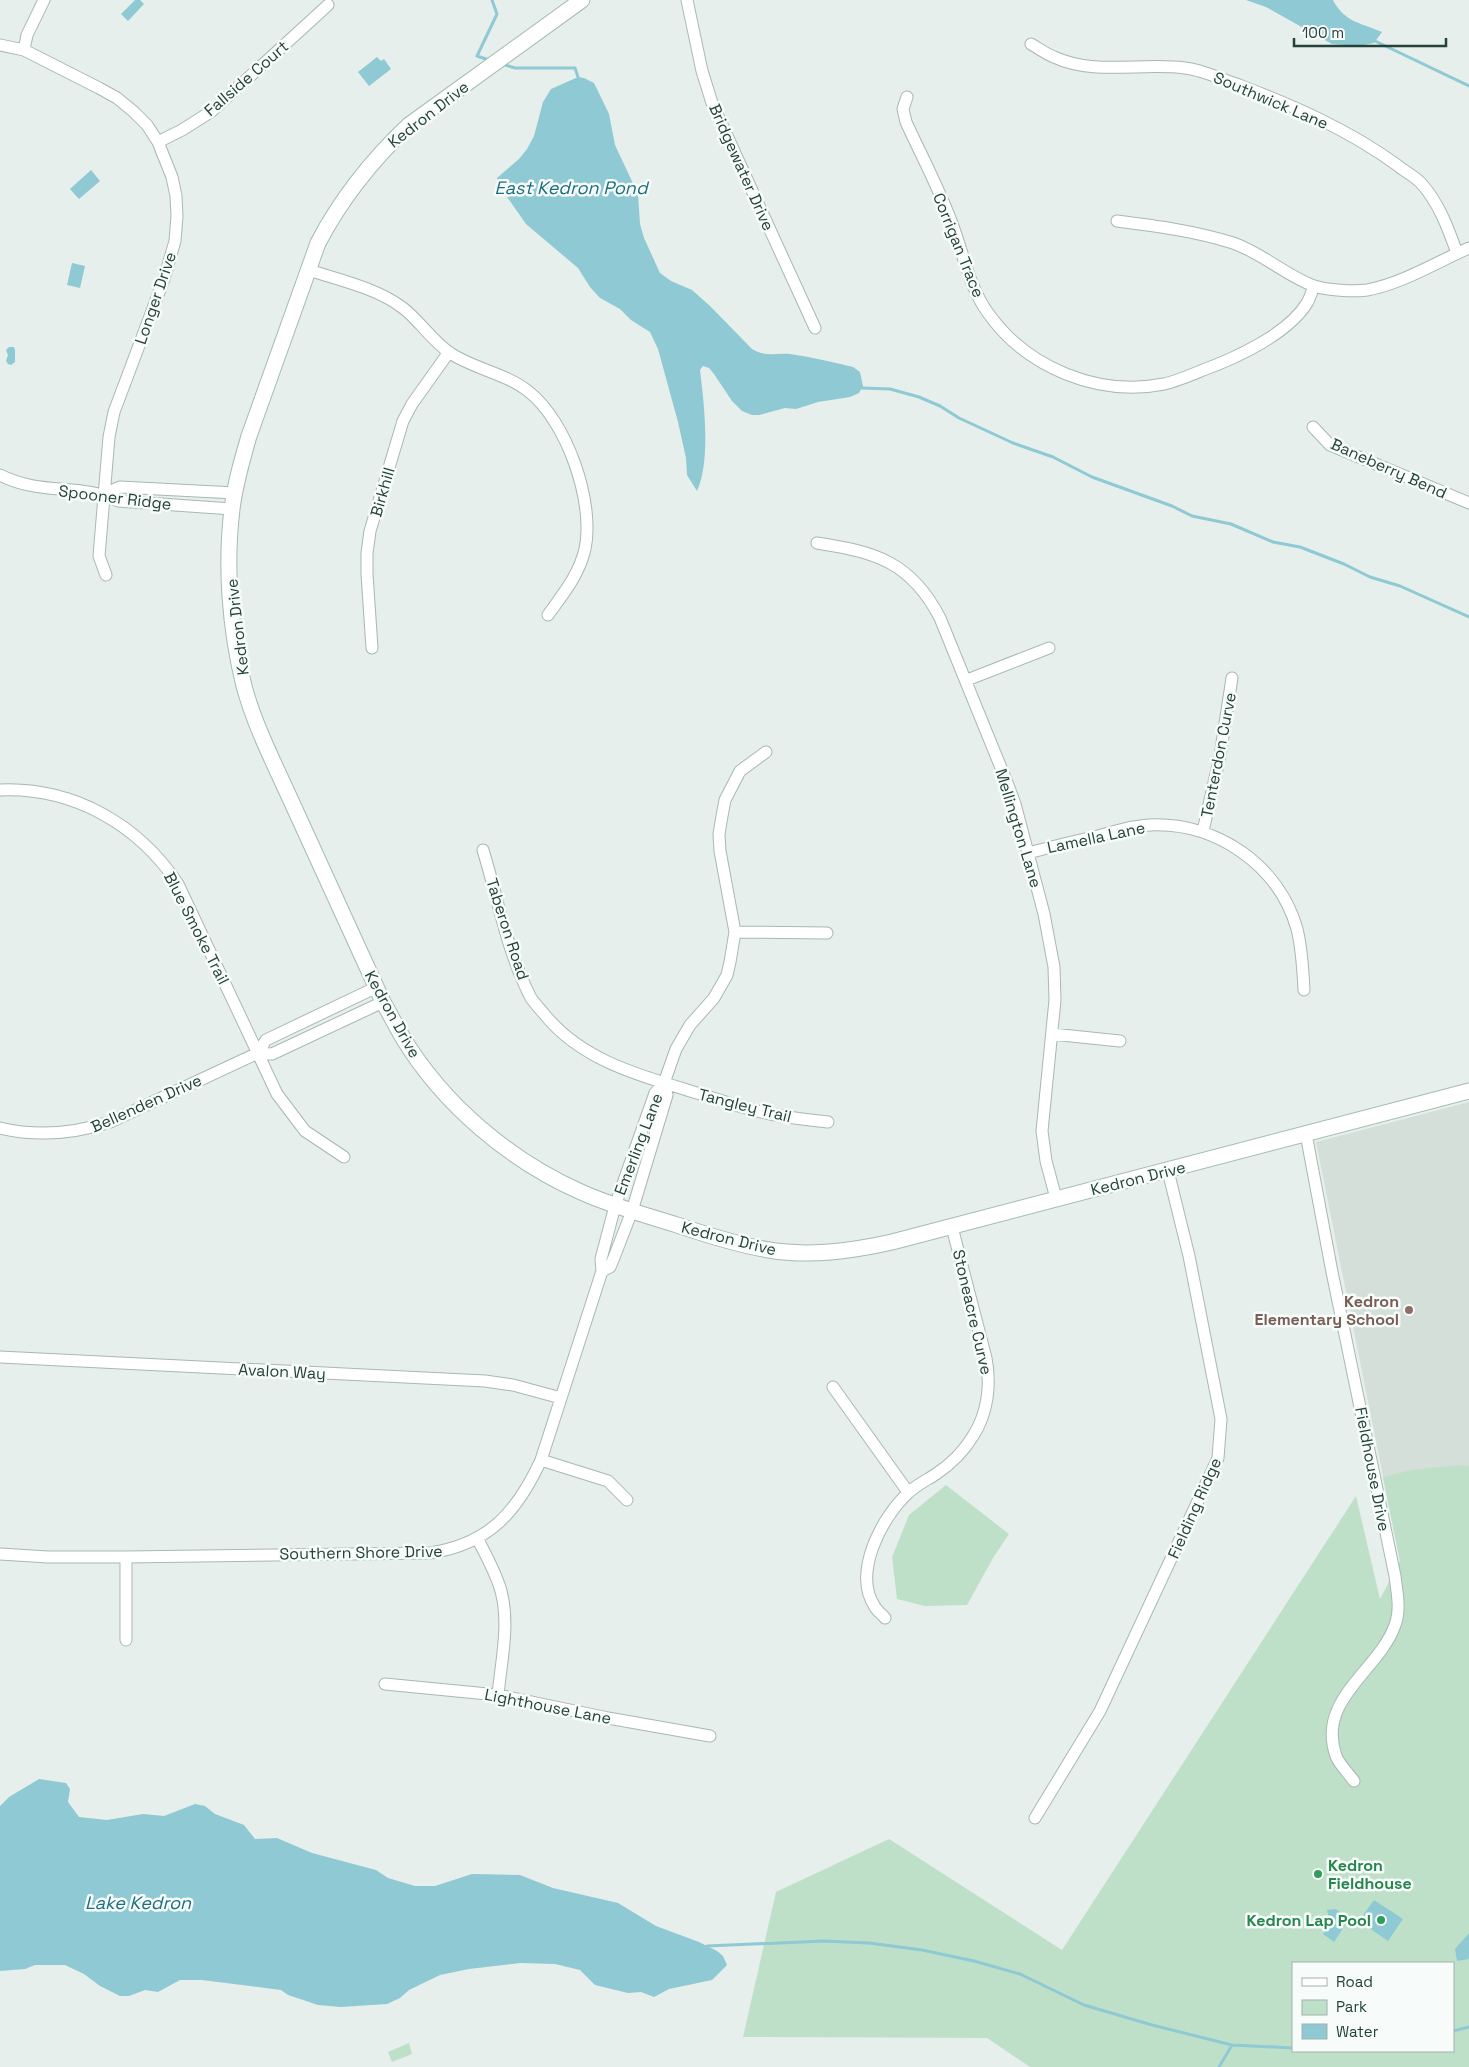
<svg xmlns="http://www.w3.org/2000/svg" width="1469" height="2067" viewBox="0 0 1469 2067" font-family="'Space Grotesk',sans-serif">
<rect width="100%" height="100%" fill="#e6efeb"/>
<path fill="#d4dfda" d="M1469,1102V1557L1400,1561L1316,1142Z"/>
<path fill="#bfe0c8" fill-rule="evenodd" d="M1459,1465L1469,1466V2067H1030L987,2038L743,2037L776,1892L889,1839L1062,1950L1356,1496L1380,1599L1400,1561L1383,1477L1411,1470ZM1293,1963H1453V2051H1293Z
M946,1485L1009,1534L993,1558L967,1605L925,1606L897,1599L892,1557L909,1515Z
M409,2043L412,2054L392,2062L388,2052Z"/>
<path fill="#8ec9d4" d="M135,0H140L144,4L128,21L121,14Z
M1246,0H1333C1344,22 1361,23 1382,32L1374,43L1358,46L1332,44L1266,7Z
M377,57L381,61L384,59L391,69L369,86L358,72Z
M578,77L584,78L594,83L609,114L615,145L638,194L640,224L644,238L660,273L671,281L692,290L710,306L752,349C765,357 776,353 790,354C811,357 832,362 853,367L860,372L863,386L859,393L850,397L818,402L796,409L785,408L759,415H752L742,411L732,401L714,374L709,368L703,366L700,370C704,404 711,460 697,491L687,475L686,458L678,422L658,349L650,332L631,320L620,309L600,298L590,287L578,268L526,224L498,184L497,178L519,159L527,149L534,136L543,102L551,89Z
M91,170L100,181L79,199L70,189Z
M72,263L85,266L80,288L67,285Z
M9,347H14L15,350V362L11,365L8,364L6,361L8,355L6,350Z
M39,1779L66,1783L70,1789L68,1802L79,1817L107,1820L143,1814L164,1816L195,1804L205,1806L215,1814L244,1825L255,1839L277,1838L312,1853L376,1870L388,1878L415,1886H435L472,1874L520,1875L553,1888L618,1903L656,1926L699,1942L717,1951L723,1956L727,1965L712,1980L669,1989L654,1997L641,1992L628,1993L595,1985L580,1970L555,1964L520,1963L469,1969L440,1975L409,1990L400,1998L387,2004L341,2007L318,2005L288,1995L281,1990L202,1980H180L158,1992L145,1990L129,1996H120L100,1986L84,1974L65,1965H35L25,1969L0,1971V1806L9,1797Z
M1374,1900L1403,1919L1388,1941L1359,1921Z
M1336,1909L1349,1919L1334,1942L1323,1934L1330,1924L1327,1910Z
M1469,1933V1959L1457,1961L1455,1949Z"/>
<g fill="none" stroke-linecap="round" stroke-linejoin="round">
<path stroke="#8ec9d4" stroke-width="3" d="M1375,41L1469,86
M489,60L477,56L497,14L492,0
M502,64L515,68H575L578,77
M862,388L890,389L919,397L940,406L959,418L1013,443L1053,457L1092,477L1172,506L1192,516L1231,524L1273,542L1300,547L1344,564L1370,577L1400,586L1469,617
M707,1946L824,1941L869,1943L922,1950L974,1961L1020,1974L1084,2005L1152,2025L1232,2045L1293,2048
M1453,2031L1469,2027
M1219,2067L1232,2045"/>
<defs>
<path id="street" d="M687,0L702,71L712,103L815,328
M1031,44C1038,48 1046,54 1054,57C1095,76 1142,62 1185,68C1203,70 1221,79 1239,85C1294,106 1349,130 1397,165C1404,171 1414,176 1421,183C1439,203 1448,228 1457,253
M0,45L24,50L99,88L117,98L134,112L147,125L158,142L172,177L176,196L177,216L175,241L164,279L114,412L109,437L99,556L106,575
M24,50L27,35L44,0
M907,97L903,109L906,122C922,157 941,192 954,229C964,257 970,288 988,313C1027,368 1098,397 1164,384C1177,381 1191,375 1203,370C1236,358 1288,334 1307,303C1310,298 1312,291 1314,286
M158,142L182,130L212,111L328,5
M1117,221C1156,226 1195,231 1233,243C1262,253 1285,275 1314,286C1327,290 1353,292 1367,290C1401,284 1437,262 1469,248
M309,270C339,280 377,288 403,308C420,321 432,341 450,353C474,369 505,373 528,391C567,421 595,503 585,549C579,575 563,594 548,615
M1313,427L1330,445L1469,503
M0,475C41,496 81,483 118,501L232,509
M103,494L120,487L235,493
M817,543C876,552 911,562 940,618L1008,785L1015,804L1044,914L1054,967L1055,1000L1042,1131L1046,1161L1056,1198
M372,648L367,574V553L370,531L403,421L412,404L449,352
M967,680L1049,648
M0,790C73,787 138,824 178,884L277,1094L305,1131L344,1157
M1203,831L1220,756L1232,678
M483,850C498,899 507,952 531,998C535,1004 541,1010 545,1015C580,1058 634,1074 684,1089C714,1098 744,1109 775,1115C793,1118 810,1120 828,1122
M1028,853C1051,847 1075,841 1098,836C1115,831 1132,826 1150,825C1216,822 1279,865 1297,929C1302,949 1303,970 1304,990
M735,932L827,933
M1052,1034L1120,1041
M258,1053L266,1040L377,987
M0,1128C38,1137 73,1134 110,1122L258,1053L272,1054L383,1002
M1306,1134L1332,1272L1395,1576C1397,1593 1401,1609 1395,1625C1379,1671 1316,1699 1336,1756C1339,1764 1348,1773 1354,1781
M602,1271L610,1267L613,1260L632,1211L667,1095L664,1083
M0,1357L485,1381L513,1385L561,1398
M833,1387L908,1492
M541,1460L608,1481L627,1500
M477,1538C486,1555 496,1573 501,1591C510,1624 501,1662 498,1695
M0,1554L48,1557H126L430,1553C489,1544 517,1512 541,1460L602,1271L601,1259L615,1206L655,1093L664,1083L676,1049L690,1025L714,998L727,975L730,962L735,932L720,851L719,834L722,816L725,800L740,771L766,752
M885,1618C882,1614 877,1611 875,1607C852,1573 882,1517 908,1493C916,1485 927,1480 936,1474C951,1464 964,1451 973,1436C988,1413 991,1384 986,1358L952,1227
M126,1640V1557
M385,1684L498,1695L608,1718L710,1736
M1035,1818L1100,1711L1218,1458L1221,1419L1189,1256L1168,1171"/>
<path id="secondary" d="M582,0L409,125C372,160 342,197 318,243L249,436C242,460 235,484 232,509C225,567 230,630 244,686C255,727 276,767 293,805C323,871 353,936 383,1002C390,1014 396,1026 403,1038C444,1105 509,1160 581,1192C612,1206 645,1215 677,1225C707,1235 738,1245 769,1250C810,1257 852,1251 892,1242L1469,1091"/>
</defs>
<use href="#street" stroke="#a8b8b2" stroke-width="13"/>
<use href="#secondary" stroke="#a4bbb3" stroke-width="17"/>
<use href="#street" stroke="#fff" stroke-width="11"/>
<use href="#secondary" stroke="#fff" stroke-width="15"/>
</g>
<circle fill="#8d6e63" stroke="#f7fbf9" stroke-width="2" cx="1409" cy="1310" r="5"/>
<g fill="#2e9e5b" stroke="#f7fbf9" stroke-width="2">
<circle cx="1318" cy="1874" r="5"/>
<circle cx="1381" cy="1920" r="5"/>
</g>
<g text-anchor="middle" stroke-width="5" stroke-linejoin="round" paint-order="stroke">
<g font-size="16" fill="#24423a" stroke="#f7fbf9">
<text transform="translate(246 78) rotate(-41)" y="6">Fallside Court</text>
<text transform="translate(1271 100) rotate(23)" y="6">Southwick Lane</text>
<text transform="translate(428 114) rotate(-38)" y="6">Kedron Drive</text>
<text transform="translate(742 167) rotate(66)" y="6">Bridgewater Drive</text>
<text transform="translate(959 245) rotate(68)" y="6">Corrigan Trace</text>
<text transform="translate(155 298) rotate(-71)" y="6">Longer Drive</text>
<text transform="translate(1389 468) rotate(24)" y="6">Baneberry Bend</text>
<text transform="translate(382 492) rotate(-74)" y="6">Birkhill</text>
<text transform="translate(115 497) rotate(7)" y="6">Spooner Ridge</text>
<text transform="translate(237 627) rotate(-97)" y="6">Kedron Drive</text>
<text transform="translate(1218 755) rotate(-79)" y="6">Tenterdon Curve</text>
<text transform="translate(1019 828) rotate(73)" y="6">Mellington Lane</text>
<text transform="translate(1096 837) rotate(-12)" y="6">Lamella Lane</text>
<text transform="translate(197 928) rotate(63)" y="6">Blue Smoke Trail</text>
<text transform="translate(508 929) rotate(72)" y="6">Taberon Road</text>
<text transform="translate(393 1014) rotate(61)" y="6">Kedron Drive</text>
<text transform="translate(146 1103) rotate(-24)" y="6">Bellenden Drive</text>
<text transform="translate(745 1105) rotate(14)" y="6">Tangley Trail</text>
<text transform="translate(638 1144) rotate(-69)" y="6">Emerling Lane</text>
<text transform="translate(1138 1178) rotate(-14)" y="6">Kedron Drive</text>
<text transform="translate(729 1238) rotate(14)" y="6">Kedron Drive</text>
<text transform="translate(973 1312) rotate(77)" y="6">Stoneacre Curve</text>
<text transform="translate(282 1371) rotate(3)" y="6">Avalon Way</text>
<text transform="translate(1373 1469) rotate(79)" y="6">Fieldhouse Drive</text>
<text transform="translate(1194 1508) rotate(-66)" y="6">Fielding Ridge</text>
<text transform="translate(361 1552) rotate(-1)" y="6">Southern Shore Drive</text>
<text transform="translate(548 1706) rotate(11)" y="6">Lighthouse Lane</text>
</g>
<g font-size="16" font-weight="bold" fill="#785e54" stroke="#f7fbf9" text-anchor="end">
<text x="1399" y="1307">Kedron<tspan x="1399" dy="18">Elementary School</tspan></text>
</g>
<g font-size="16" font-weight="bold" fill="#27864d" stroke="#f7fbf9" text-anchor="start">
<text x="1328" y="1871">Kedron<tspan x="1328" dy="18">Fieldhouse</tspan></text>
<text x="1371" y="1926" text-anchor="end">Kedron Lap Pool</text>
</g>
<g font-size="18" font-style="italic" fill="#1c6f80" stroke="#f7fbf9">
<text x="571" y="194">East Kedron Pond</text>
<text x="138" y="1909">Lake Kedron</text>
</g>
</g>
<rect x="1292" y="1962" width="162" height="90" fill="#f7fbf9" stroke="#a3b1ad"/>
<rect x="1302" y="1978" width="25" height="8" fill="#ffffff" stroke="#a3b1ad"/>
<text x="1336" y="1987" font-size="15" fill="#24423a">Road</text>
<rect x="1302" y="2000" width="25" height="15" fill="#bfe0c8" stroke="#a3b1ad"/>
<text x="1336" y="2012" font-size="15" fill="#24423a">Park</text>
<rect x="1302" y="2024" width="25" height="15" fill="#8ec9d4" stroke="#a3b1ad"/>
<text x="1336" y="2037" font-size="15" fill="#24423a">Water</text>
<path d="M1294 38v8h152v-8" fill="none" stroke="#24423a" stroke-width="2.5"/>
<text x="1302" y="38" font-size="15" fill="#24423a" stroke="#f7fbf9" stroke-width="4" paint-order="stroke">100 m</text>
</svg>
